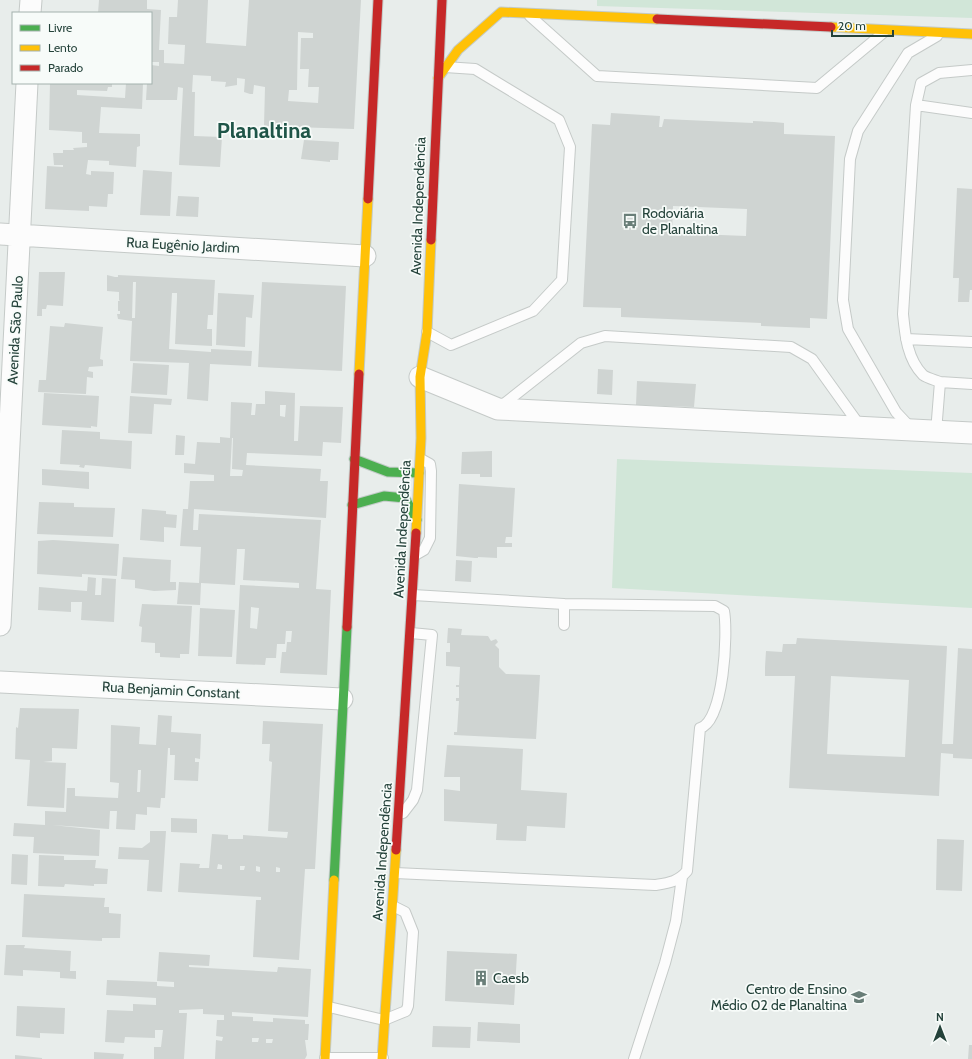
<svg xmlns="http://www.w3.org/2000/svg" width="972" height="1059" viewBox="0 0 972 1059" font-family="Cabin,sans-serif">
<rect width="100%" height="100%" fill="#e8edeb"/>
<path fill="#d1e6d8" d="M597,0H972V18L597,6Z
M617,459L972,473V608L612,588Z"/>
<path fill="#cfd4d2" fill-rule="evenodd" d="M99,0H147V9L161,10L159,50H164V63L184,64L185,45L168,44L169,17H177L178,0H208L206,43L246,46L249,0H361L354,129L264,126L265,87L254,85L253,94H250L244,92L245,79L237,78V85L225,87L226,82L211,81V76L193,75L192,92H195L194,136L222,137L220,167L179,165L183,88L178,87L177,100H146L147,83H151V65L159,66V62H151V13H98ZM298,32L313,33V38H301L300,69H309L308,87H319L318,103L288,101L289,90H297Z
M50,83H112V87H108L107,91L77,90V95L125,98L126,83H143L142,109L101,107L99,133L140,134V146L137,147L136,167L109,165V161L88,160L86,174L91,175V171L114,172L113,194H108L107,207L89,206V211L45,209L47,166L63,167V165H54L53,153H63V150H74L73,148L87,147V143H82V132L49,130Z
M611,113L660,116L659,127H662L664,119L753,123V121L774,122L784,123V134L835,136L827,319L810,318V328L761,326V323L621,317V308L583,307L592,124L610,125ZM673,206L747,209L746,236L672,233Z
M304,140L339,142L338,160H330V162L301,159Z
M143,170L172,172L170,216L140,215Z
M957,188L972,189V290H970L969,302H958L959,278H953Z
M178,196L199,197L198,217L176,216Z
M39,272H65L63,306L47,305L46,309H42V316H37Z
M107,275L115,277H118V275L215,280L213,315H208L207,329H212V346L175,344L177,298V293H172L169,349L211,352V349L252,351L251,366L210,364L208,401L187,399L189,363L130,361L132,321L118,319L117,314H120V311H118V301H120L119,300V292L107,291ZM133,282H136L135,318H132Z
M262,282L346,286L342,371L258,367Z
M218,293L254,295L252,318L246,317L245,347L216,345Z
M65,323L103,327L100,359L103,360V366L89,367L88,371L93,372V378L87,377L86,394L38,392L39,380H46L50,326L64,327Z
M133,363L169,365L167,395L131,393Z
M598,369L613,370L612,395L597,394Z
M637,381L696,384L694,407L636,405Z
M265,391L295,393L294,441H298L300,406L343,407L341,443L323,442L322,456L247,453L246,465L321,469L320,481H328L326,518L194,509L193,530H198L199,514L321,520L316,589L331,590L327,675L280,673L282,652H286L287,642H291L292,631H286L285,644H277L276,658H266L265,665L236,664L240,585L299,588V583L243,580L245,549H237L235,585L201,583L200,605L177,604L179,582L199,583L201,547L180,546L183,509H188L190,481H214V475L184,473V463L195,464L197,442L220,443V437L230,438L231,402L252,403L251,415H255L256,404H265ZM280,405H286L285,417L280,416ZM232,438H233L232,469L243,470L242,476H230ZM251,607L259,608L257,629L250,628Z
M44,393L99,396L97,427L91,426V428L42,425Z
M130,396L172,399L171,405L154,404L152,434L128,433Z
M62,430L100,432V439L132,441L131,469L85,465L84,468L79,467L80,465L60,464Z
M176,435L185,436L184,455H175Z
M492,451V477H480V474H461L462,452Z
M42,469L89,472V489L42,485Z
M459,484L515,488L512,537H506L505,543H512V547H497V558L478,557V558H475L456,556Z
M39,502L74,503V507L115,508L113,537L37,534Z
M142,509L166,511V514L177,515L176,528L164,527V542L140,540Z
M53,540L119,544L117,576L82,574V577L37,574L38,541Z
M123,557L171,560L170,582H176V590L154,591L135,588V580L121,579Z
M456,560L472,561L471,582L455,581Z
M88,577L96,578L95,595H101L102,578L116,579L114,622L81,620L82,602H71V612L38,610L39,587L87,591Z
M142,604L192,606L189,654H180V658L160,657V653H155V643L141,642L142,627L139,626Z
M200,608L235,610L232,657L198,656Z
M448,628L462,629L461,635L488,636L491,641L496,639L498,642L495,645L499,649V667L506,674L540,675L536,739L454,735V732H457L459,701H456V698H459V687H456V685H459L460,667L446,666V652H450V643H447Z
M797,638L947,646L942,744H953L958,648L972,649V759L953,758V754L941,753L939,796L789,788L795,676H765V667L766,651L782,652L783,644H796ZM831,676L909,680L905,757L827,754Z
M20,708L79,709L77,749L52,748V761L43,762L66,763L64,808L27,806L30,760L15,759L16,727L18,728Z
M158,715L172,716L171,732L201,734L200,759L195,758V762H199L198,781L174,780L175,755H170V748H168L165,798H161L160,808L147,807V815L136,814L135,830L116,829L117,811H110L109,829L52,825L100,830L99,856L33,853L34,837L13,836L14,823L45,825V811L66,812L67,788H75V796L118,798L119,783L110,782L111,725L140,727L139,744L156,745ZM138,770H141L140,792H137Z
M263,721L323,724L315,869H305L299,960L253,957L256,900H261V897L178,892L180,863L200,864L199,868H209L212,834L228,835V839H243V835L287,838L288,832L268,831L272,762L269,761L270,744H262ZM218,864L222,865V869H217ZM240,866H245L244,870H240ZM256,866L260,867V872L256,871ZM276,867L280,868V872H276Z
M447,745L523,749L521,790L567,793L565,828L527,826L526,841L496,840L497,824L444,821V789L460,791V777H444Z
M171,818L197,819V833L171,832Z
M150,831H166L162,892L147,891L149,860L118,859L119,847L142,848L150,842Z
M937,839L964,840L962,891L936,890Z
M12,854L28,855L27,885L11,884Z
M39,855L64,856V860H96L95,868L108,869L107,884H94V886L65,884L64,887L38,886Z
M24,894L105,898L104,907H109V913L121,914L120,938H102V941L22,937Z
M6,945H25L24,948L71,951L70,971H76V979L60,978V972L23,970V976L4,975Z
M447,951L517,954L514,1005L445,1001Z
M159,952L210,955L209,966L189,965V967L277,972L278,967L311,969L308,1017L232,1012V1016L253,1017V1021L273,1022V1018L305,1020V1024H309L308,1040H305L307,1055L305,1059H215L216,1040L222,1041L223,1037L216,1036L217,1020H224V1015L203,1014V1009L179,1010V1013H187L184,1059H154V1047H161L163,1030H155V1038L125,1037L124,1043L105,1042L107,1010L133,1011V1004L156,1005V998L106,995L107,980L157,982V986L174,987V982L157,981ZM252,1038H259L258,1042H252ZM266,1039H273L272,1043H266Z
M17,1006L65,1008L64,1034L40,1033V1038L16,1036Z
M478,1022L520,1024V1043L477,1041Z
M433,1026L471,1027L470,1048L432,1047Z
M969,1045H972V1059H968Z
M94,1052L124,1054L123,1059H94Z
M15,1055L42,1058V1059H15Z"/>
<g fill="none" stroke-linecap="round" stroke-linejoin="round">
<defs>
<path id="lane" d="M530,16L597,76L817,88L883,33
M916,105L972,113
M427,332L451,345L533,311L562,280L570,147L559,120L475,69L445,67
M906,339L972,342
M940,382C935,380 927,378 923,375C907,359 905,334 903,314L916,105L921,83L939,73L972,70
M500,407L581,343L605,336L791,347L812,359L860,426
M911,428L896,412L848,329L843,300L850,159L858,131L908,53L937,36
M936,432L940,382L972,384
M417,554L424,550L430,538L431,471L430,464L421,459
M413,595L564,604V625
M403,813L413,800L417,790L432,635L411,633
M395,873L655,885C668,883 678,882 687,871L700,728C724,722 728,632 724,611L715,606L564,604
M329,1007L384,1020L406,1011L408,1006L413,932L405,912L393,906
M325,1058H383
M634,1059L665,963L676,921L682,877"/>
<path id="street" d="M30,13L31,0
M0,234L365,256
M420,377L498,409L972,433
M0,625L27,83
M0,682L342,699"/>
<path id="fast" d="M354,459L388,472L419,473
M352,505L384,496L405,498L417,520
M334,880L347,627"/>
<path id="slow" d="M831,27L972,34
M438,78L458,50L501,12L657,19
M359,374L368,199
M416,533L421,438L420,377L427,332L431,240
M325,1059L334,880
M382,1059L396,850"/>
<path id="jam" d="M657,19L831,27
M368,199L378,0
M431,240L442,0
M347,627L359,374
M396,850L416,533"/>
</defs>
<use href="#lane" stroke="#c5cac8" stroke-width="12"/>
<use href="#street" stroke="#c5cac8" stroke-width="23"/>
<use href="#fast" stroke="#c3cbc8" stroke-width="11"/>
<use href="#slow" stroke="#c3cbc8" stroke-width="11"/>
<use href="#jam" stroke="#c3cbc8" stroke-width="11"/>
<use href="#lane" stroke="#fcfcfc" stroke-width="10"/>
<use href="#street" stroke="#fcfcfc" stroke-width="21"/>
<use href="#fast" stroke="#4caf50" stroke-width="9"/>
<use href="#slow" stroke="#ffc107" stroke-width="9"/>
<use href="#jam" stroke="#c62828" stroke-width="9"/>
</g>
<defs>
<symbol id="bus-bare" viewBox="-9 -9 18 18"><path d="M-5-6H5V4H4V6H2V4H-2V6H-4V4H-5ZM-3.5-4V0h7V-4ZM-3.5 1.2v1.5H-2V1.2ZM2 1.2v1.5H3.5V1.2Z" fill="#697e78" stroke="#f7fbf9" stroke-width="2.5" paint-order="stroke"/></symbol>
<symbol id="building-bare" viewBox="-9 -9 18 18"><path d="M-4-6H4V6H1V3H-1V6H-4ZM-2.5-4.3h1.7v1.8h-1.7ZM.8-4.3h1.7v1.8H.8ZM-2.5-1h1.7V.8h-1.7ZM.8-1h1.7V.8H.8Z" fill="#697e78" stroke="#f7fbf9" stroke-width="2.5" paint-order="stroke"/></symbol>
<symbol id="school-bare" viewBox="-9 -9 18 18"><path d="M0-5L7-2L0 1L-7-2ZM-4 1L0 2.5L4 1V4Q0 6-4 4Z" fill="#697e78" stroke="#f7fbf9" stroke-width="2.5" paint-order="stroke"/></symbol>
</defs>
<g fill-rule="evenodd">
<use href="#bus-bare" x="619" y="210" width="22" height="22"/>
<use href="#building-bare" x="470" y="967" width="22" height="22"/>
<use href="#school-bare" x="848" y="986" width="22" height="22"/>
</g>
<g text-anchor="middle" stroke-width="3.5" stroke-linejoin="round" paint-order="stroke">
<g font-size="14" fill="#24423a" stroke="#f7fbf9">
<text transform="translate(418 206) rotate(-88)" y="5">Avenida Independência</text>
<text transform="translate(183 245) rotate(3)" y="5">Rua Eugênio Jardim</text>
<text transform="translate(15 330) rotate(-87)" y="5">Avenida São Paulo</text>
<text transform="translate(402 529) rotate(-87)" y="5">Avenida Independência</text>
<text transform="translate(171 690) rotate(3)" y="5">Rua Benjamin Constant</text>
<text transform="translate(382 852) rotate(-86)" y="5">Avenida Independência</text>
</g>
<g font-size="14" fill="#24423a" stroke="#f7fbf9" text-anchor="start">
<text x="642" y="218">Rodoviária<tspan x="642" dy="16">de Planaltina</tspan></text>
<text x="493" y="983">Caesb</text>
<text x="847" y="994" text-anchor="end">Centro de Ensino<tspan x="847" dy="16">Médio 02 de Planaltina</tspan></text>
</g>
<g font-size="22" font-weight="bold" fill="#1f5548" stroke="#f7fbf9">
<text x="264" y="138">Planaltina</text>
</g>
</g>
<rect x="12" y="12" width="140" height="72" fill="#f7fbf9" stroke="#a3b1ad"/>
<rect x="20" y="25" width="20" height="6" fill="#4caf50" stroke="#a3b1ad"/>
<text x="48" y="32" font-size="12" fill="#24423a">Livre</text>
<rect x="20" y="45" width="20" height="6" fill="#ffc107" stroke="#a3b1ad"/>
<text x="48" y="52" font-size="12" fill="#24423a">Lento</text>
<rect x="20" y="65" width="20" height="6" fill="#c62828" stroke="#a3b1ad"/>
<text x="48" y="72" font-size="12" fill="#24423a">Parado</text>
<g transform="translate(940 1027)" stroke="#f7fbf9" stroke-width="3" paint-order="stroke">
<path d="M0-3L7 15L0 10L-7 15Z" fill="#24423a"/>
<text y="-6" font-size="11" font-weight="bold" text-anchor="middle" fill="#24423a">N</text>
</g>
<path d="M832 30v6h61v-6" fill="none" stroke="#24423a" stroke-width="2"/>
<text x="838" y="30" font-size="12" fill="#24423a" stroke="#f7fbf9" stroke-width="3" paint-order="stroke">20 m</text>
</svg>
